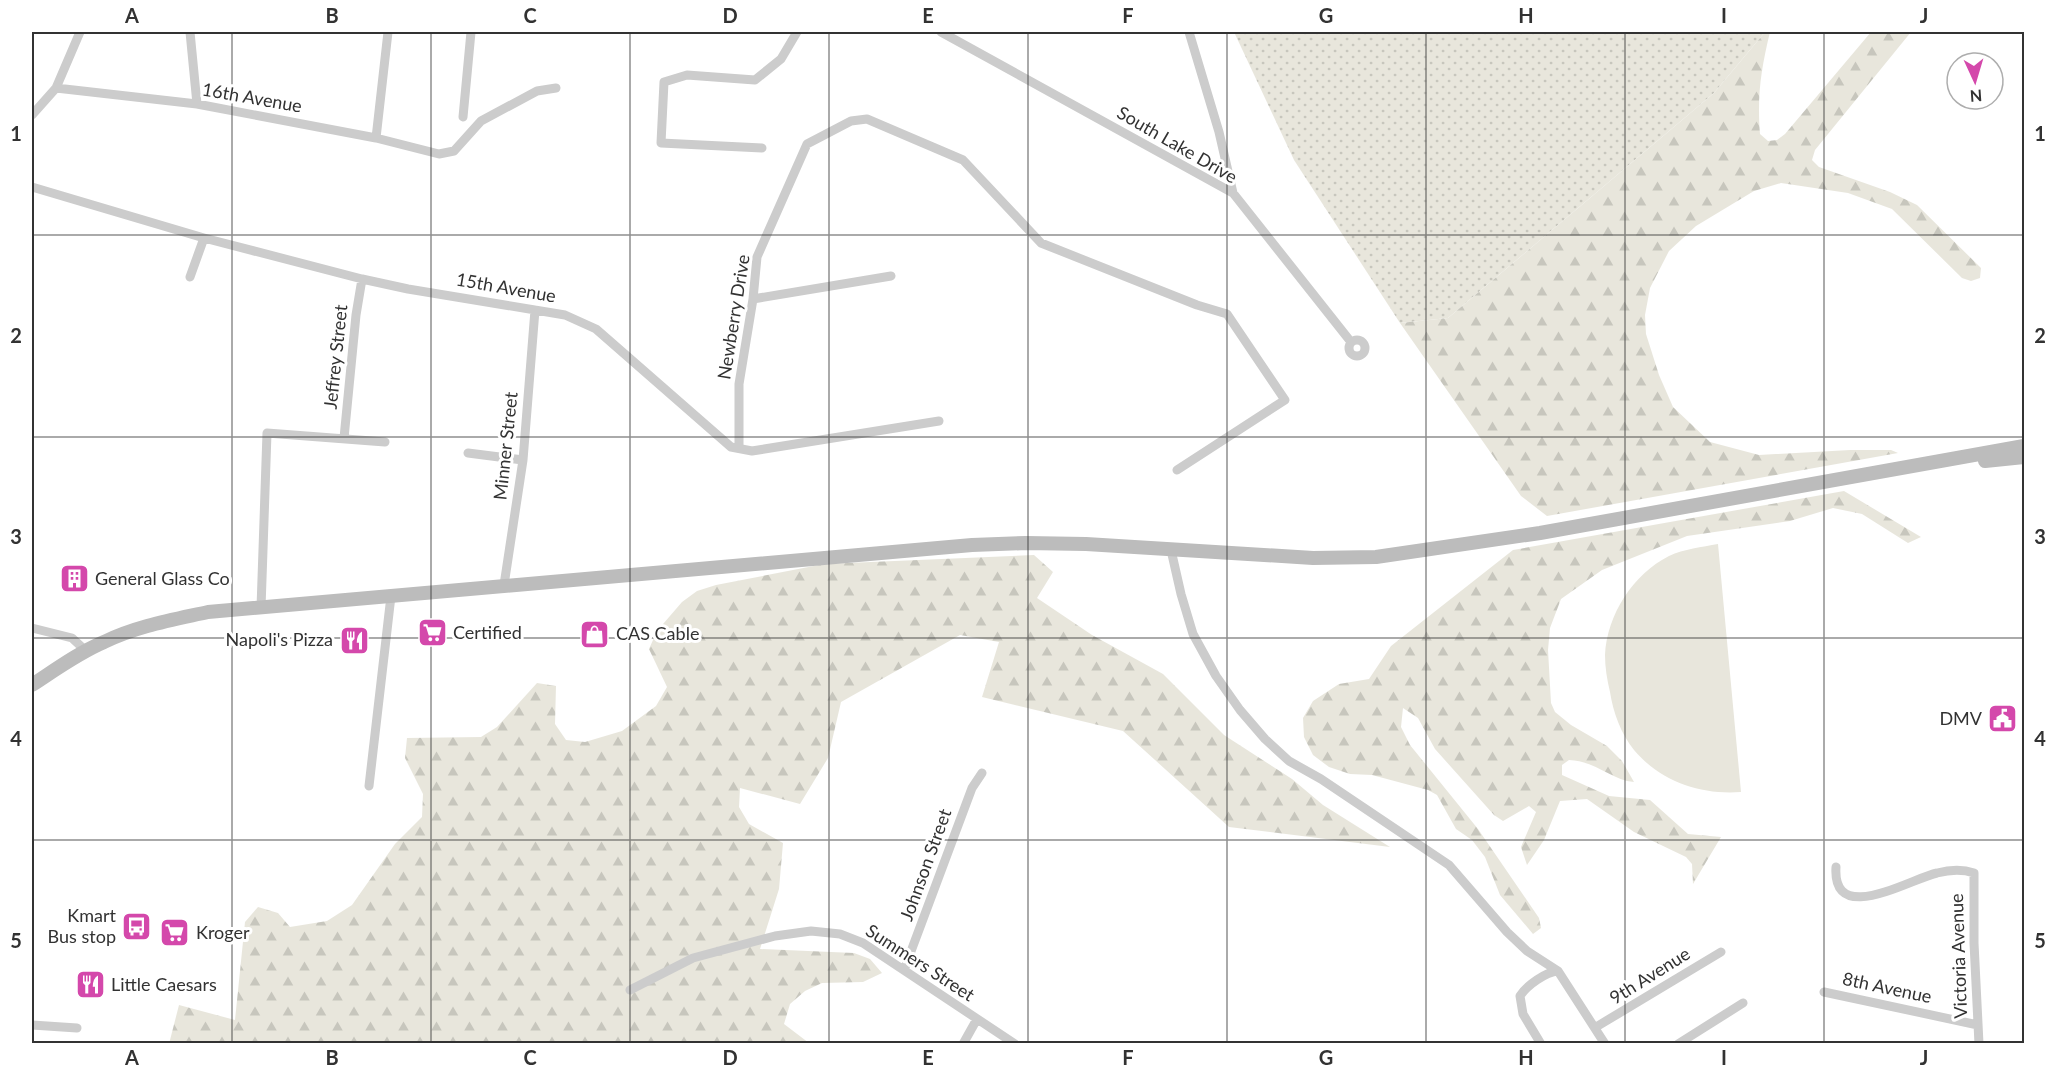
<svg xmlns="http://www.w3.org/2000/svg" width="2056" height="1075" viewBox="0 0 2056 1075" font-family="Lato,sans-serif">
<defs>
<pattern id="grass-dots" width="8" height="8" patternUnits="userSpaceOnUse" patternTransform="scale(1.5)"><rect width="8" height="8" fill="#e8e6dc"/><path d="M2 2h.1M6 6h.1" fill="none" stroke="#c7c6bd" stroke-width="1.8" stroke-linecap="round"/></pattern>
<pattern id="forest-firs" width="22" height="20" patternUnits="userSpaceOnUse" patternTransform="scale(1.5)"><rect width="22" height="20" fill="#e8e6dc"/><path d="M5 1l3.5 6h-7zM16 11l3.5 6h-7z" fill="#c7c6bd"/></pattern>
</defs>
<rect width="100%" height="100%" fill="#fff"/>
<path fill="url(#grass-dots)" d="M1234,32H1765L1714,93L1448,318L1400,323L1294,160Z"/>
<path fill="url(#forest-firs)" d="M1765,32H1770C1761,69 1757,96 1760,134L1768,141L1777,140L1785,134L1871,32H1911L1815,150L1812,160L1819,167L1890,192L1917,205L1981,268L1980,278L1971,281L1962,278L1892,209L1848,193L1781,183L1754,191L1696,226L1669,251L1650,288L1645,315L1646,334L1659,375L1673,407L1710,442L1759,455L1850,450H1891L1898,453L1547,516L1521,496L1400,323L1448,318L1714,93Z
M1844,491L1921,537L1908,543L1862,514L1833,508L1790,521L1687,536L1602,570L1561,599L1550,628L1548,650L1551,703L1555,712L1571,725L1607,746L1622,761L1634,782C1611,780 1596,761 1569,760L1562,765V775L1609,796L1650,800L1688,834L1721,837L1693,884L1692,864L1686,857L1634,832L1587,799L1560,801L1544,840L1527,865L1521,847L1536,812L1529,806L1503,821L1494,815L1435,749L1418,718L1403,708L1401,727L1410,745L1478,829L1539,918L1541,928L1533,934L1500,895L1485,857L1472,840L1456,829L1437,795L1428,790L1372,775L1350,774L1329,767L1313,755L1304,737L1303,718L1313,701L1339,684L1369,679L1391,646L1513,550Z
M1034,555L1053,572L1037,598L1092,635L1163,674L1224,735L1292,779L1323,805L1390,847L1229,827L1123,731L982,697L999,642L960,635L841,702L828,758L800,804L740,788L739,807L749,824L783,843L779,889L760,949L854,953L870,959L882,973L863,982L822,983L805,991L790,1004L784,1024L809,1043L169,1044L179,1005L235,1020L245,922L258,907L278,913L290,927L327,921L352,905L395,844L422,817L423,794L405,758L407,738L481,737L497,727L537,683L556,686L555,724L566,740L585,742L622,731L656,706L667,687L649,649L657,631L682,602L697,591L716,585L824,564Z"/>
<path fill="#e8e6dc" d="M1718,544L1741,792C1701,795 1661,782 1634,750C1621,734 1613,712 1610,692C1607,680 1605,667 1605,655C1607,615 1633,574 1669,556C1684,549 1702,547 1718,544Z"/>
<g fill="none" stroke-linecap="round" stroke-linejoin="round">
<path stroke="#ccc" stroke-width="9" d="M190,32L197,104
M941,32L1233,193L1351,342
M1189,32L1219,132L1233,193
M56,88L197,104L376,138L439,154L454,151L481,121L537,91L556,88
M32,115L56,88L80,32
M463,117L471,32
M376,138L388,32
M762,148L661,143L664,82L687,75L755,80L781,59L797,32
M32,187L204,238L362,279L408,289L565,315L596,329L731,447L752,451L939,421
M190,277L204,238
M753,299L891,276
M1349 348a8 8 0 1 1 16 0a8 8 0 1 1-16 0Z
M344,438L356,315L362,279
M739,448V384L753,299L757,257L807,144L851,121L867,119L963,160L1041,243L1197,305L1227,314L1285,400L1177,470
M468,453L523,460
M1171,550L1181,594L1193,634L1216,676L1240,710L1265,739L1289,761L1321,779L1449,865L1507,932L1527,951L1558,971L1605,1044
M504,585L523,460L535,310
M261,608L267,433L385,442
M32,628L72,638L86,651
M369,786L391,596
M1836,867C1832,927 1910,879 1937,873C1949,870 1962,869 1974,873V943L1979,1044
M904,970L972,788L982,773
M630,990L693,958L775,936L811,931L840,934L863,943L1015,1044
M1824,992L1978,1025
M32,1025L77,1028
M1596,1027L1721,952
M963,1044L977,1019
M1541,1044L1523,1014L1520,996C1527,985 1546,972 1558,971
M1678,1044L1743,1003"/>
<path stroke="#bcbcbc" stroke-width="14" d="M1985,461L2024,457
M32,685C55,670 78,653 104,642C137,626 172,620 208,612L972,545L1026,543L1086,544L1313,558L1376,557L1540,533L2024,446"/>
</g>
<path fill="none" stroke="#323232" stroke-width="1.5" stroke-opacity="0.55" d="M232,32V1044M431,32V1044M630,32V1044M829,32V1044M1028,32V1044M1227,32V1044M1426,32V1044M1625,32V1044M1824,32V1044M32,235H2024M32,437H2024M32,638H2024M32,840H2024"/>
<defs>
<symbol id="building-square" viewBox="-11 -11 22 22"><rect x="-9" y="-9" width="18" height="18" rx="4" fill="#d448ab" stroke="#fff"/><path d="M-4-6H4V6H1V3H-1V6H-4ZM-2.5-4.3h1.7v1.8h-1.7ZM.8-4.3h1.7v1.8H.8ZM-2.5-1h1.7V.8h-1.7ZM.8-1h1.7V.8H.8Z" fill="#fff"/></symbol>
<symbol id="supermarket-square" viewBox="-11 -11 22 22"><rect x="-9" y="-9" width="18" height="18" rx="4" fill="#d448ab" stroke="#fff"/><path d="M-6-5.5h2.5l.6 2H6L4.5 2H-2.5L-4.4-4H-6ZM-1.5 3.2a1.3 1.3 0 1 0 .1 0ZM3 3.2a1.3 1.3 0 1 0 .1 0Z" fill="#fff"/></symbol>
<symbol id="shop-square" viewBox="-11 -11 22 22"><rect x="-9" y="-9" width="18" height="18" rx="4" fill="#d448ab" stroke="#fff"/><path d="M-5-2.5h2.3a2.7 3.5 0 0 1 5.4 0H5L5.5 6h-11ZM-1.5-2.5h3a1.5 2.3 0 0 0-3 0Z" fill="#fff"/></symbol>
<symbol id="restaurant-square" viewBox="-11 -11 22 22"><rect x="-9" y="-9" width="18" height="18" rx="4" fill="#d448ab" stroke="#fff"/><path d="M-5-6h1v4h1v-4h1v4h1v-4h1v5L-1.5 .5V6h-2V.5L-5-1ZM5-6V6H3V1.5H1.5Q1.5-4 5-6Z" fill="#fff"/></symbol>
<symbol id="civic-square" viewBox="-11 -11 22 22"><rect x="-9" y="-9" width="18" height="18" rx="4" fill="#d448ab" stroke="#fff"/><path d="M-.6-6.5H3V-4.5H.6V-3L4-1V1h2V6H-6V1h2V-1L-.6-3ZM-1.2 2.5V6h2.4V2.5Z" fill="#fff"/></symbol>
<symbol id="bus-square" viewBox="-11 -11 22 22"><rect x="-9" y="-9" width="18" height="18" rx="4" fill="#d448ab" stroke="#fff"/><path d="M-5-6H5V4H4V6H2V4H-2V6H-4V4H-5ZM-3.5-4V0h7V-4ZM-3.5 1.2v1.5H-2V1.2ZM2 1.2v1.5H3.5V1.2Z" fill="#fff"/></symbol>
</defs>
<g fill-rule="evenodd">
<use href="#building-square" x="58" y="562" width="33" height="33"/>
<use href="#supermarket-square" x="416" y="616" width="33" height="33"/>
<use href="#shop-square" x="578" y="618" width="33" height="33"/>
<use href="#restaurant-square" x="338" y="624" width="33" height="33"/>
<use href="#civic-square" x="1986" y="702" width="33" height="33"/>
<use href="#bus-square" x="120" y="910" width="33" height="33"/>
<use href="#supermarket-square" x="158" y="916" width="33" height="33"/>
<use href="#restaurant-square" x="74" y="968" width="33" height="33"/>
</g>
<g text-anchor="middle" stroke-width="6" stroke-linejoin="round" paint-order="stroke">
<g font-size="18" fill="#323232" stroke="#fff">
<text transform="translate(252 98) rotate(10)" y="6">16th Avenue</text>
<text transform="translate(1177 145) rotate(30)" y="6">South Lake Drive</text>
<text transform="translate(506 288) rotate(10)" y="6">15th Avenue</text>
<text transform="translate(734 317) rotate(-81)" y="6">Newberry Drive</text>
<text transform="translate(336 357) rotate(-84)" y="6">Jeffrey Street</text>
<text transform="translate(506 446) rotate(-84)" y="6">Minner Street</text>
<text transform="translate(926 865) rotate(-70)" y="6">Johnson Street</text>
<text transform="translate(1959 956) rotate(-92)" y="6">Victoria Avenue</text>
<text transform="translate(920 963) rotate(33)" y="6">Summers Street</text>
<text transform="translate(1650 976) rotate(-32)" y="6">9th Avenue</text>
<text transform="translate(1887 988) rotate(12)" y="6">8th Avenue</text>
</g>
<g font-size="18" fill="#323232" stroke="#fff" text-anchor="start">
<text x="95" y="585">General Glass Co</text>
<text x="453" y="639">Certified</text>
<text x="616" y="640">CAS Cable</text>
<text x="333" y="646" text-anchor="end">Napoli's Pizza</text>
<text x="1982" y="725" text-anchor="end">DMV</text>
<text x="116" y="922" text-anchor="end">Kmart<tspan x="116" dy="21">Bus stop</tspan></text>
<text x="196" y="939">Kroger</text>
<text x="111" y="991">Little Caesars</text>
</g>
</g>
<rect width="2056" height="1075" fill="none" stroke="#ffffff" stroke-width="66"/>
<g transform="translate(1975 81) rotate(176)"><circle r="28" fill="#ffffff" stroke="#adadad" stroke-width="1.5"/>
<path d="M0-4.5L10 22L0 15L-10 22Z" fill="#d448ab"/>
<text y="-9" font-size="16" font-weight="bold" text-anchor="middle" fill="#323232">N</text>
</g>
<rect x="33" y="33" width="1990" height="1009" fill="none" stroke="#323232" stroke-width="2"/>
<g font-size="20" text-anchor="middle" font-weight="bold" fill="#323232">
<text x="132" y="23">A</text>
<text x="332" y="23">B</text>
<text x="530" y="23">C</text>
<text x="730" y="23">D</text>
<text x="928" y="23">E</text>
<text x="1128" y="23">F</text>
<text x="1326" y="23">G</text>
<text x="1526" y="23">H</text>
<text x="1724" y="23">I</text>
<text x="1924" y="23">J</text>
<text x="16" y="141">1</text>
<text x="2040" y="141">1</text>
<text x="16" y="343">2</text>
<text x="2040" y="343">2</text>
<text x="16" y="544">3</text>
<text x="2040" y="544">3</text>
<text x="16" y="746">4</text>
<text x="2040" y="746">4</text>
<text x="16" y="948">5</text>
<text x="2040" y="948">5</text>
<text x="132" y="1065">A</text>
<text x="332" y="1065">B</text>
<text x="530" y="1065">C</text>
<text x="730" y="1065">D</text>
<text x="928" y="1065">E</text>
<text x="1128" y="1065">F</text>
<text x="1326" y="1065">G</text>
<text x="1526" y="1065">H</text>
<text x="1724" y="1065">I</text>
<text x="1924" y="1065">J</text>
</g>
</svg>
